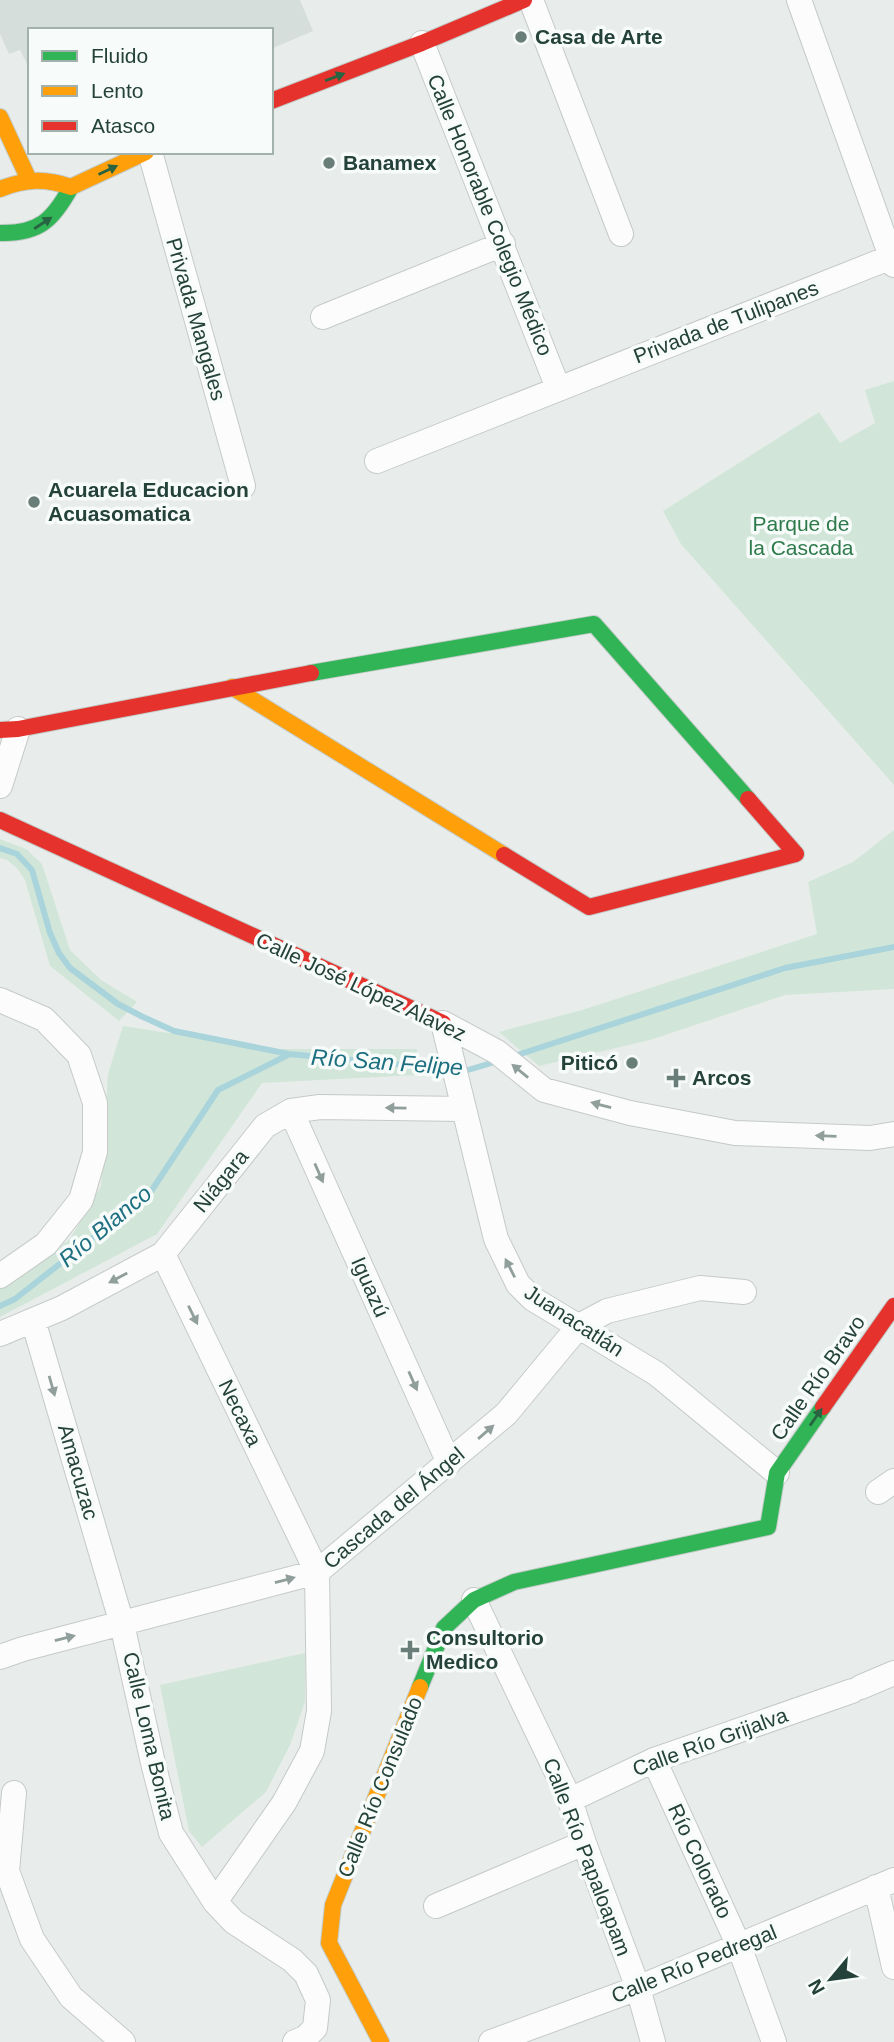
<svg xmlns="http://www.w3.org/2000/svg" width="894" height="2042" viewBox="0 0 894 2042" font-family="Arial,sans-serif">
<rect width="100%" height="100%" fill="#e8edeb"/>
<path fill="#d6dedb" d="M0,0H300L313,31L271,49V30H30V70L20,50L9,54L0,34Z"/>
<path fill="#d1e6d8" d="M894,381V785L681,544L663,511L819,412L840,443L875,423L865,390Z
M894,830V989L785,995L650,1040L539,1066L499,1032L582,1010L817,934L808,882L853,862Z
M0,839L26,849L42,864L70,950L101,980L137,1002L119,1021L50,966L25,880L17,868L7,860L0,858Z
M123,1026L272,1049H417L416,1075L262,1083L157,1234L0,1317V1286L24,1273L70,1239L101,1186L108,1074Z
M305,1653V1702L290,1745L266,1792L202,1847L189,1831L160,1685Z"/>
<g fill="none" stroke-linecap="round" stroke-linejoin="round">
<path stroke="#a9d4db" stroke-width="6" d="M0,848L17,854L32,870L50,933L59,953L70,968L118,1004L141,1016L174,1031L289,1054L447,1069
M511,1057L785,968L894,947
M461,1070H468L498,1061
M0,1306L15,1299L150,1193L218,1090L288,1055"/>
<defs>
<path id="street" d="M531,0L621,234
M799,0L894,265
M422,43L558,388
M150,152L243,486
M323,317L503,244
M377,461L894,256
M0,786L18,729
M0,1000L44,1019L79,1055L95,1103V1152L81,1200L46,1244L0,1276
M443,1023L496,1239L518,1284L533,1299L657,1374L777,1473
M443,1023L497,1052L544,1090L630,1113L735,1133L870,1138L894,1134
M291,1111L449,1463
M163,1254L317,1572L319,1711L312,1751L284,1803L215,1902
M33,1320L122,1624L153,1763L171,1833L215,1902L234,1922L292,1960L306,1974L318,2000L315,2028L305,2038L295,2042
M0,1334L62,1308L163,1254L265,1126L291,1111L320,1107L464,1109
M878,1492L894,1481
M474,1600L570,1800L584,1843L638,1988L653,2042
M0,1657L23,1649L317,1572L506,1414L579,1326L607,1311L700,1288L744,1292
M861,1687L894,1673
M654,1760L739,1946L774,2042
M14,1793L7,1871L32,1939L71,1997L123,2042
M570,1800L654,1760L852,1691
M876,1887L894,1967
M436,1906L584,1843
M491,2042L638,1988L894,1880"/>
<path id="fast" d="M0,233C39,234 53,220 71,187
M311,673L594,624L748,799
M420,1687L444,1628L474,1600L514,1582L768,1527L777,1473L823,1407"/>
<path id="slow" d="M0,117L29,180
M71,187L146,152
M0,189C25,179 45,178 71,187
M232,687L504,855
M381,2042L329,1943L333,1905L420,1687"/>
<path id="jam" d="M271,101L422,43L524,0
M0,730L18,729L311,673
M0,820L443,1023
M504,855L589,907L796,854L748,799
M823,1407L894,1306"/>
</defs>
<use href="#street" stroke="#c5cac8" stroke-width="26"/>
<use href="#fast" stroke="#c3cbc8" stroke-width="18"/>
<use href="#slow" stroke="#c3cbc8" stroke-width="18"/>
<use href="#jam" stroke="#c3cbc8" stroke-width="18"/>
<use href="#street" stroke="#fcfcfc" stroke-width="24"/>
<use href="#fast" stroke="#30b455" stroke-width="16"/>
<use href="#slow" stroke="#ff9f0a" stroke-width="16"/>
<use href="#jam" stroke="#e5322d" stroke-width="16"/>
</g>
<defs><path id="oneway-solid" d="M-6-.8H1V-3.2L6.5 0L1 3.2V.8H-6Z" transform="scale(1.75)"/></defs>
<g fill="#286442">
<use href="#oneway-solid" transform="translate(335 77) rotate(-21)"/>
<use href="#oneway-solid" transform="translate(108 170) rotate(-25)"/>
<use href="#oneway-solid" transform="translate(43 223) rotate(-33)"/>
<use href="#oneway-solid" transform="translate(816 1417) rotate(-55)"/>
</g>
<g fill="#909f9b">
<use href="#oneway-solid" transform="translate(520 1071) rotate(-141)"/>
<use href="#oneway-solid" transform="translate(601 1105) rotate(-165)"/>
<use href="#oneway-solid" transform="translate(396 1108) rotate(-179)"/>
<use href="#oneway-solid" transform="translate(826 1136) rotate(-178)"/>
<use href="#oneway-solid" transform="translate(319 1173) rotate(66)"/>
<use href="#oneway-solid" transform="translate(510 1268) rotate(-117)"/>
<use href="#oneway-solid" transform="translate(118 1278) rotate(152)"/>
<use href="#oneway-solid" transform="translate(193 1315) rotate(64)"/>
<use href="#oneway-solid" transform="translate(413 1381) rotate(66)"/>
<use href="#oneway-solid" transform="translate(52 1386) rotate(74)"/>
<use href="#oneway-solid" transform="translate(486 1432) rotate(-41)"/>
<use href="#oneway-solid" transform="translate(285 1580) rotate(-15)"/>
<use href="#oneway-solid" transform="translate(65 1638) rotate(-14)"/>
</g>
<g fill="#697e78" stroke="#f7fbf9" stroke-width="2.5">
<circle cx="521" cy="37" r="7"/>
<circle cx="329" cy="163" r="7"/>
<circle cx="34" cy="502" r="7"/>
<circle cx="632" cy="1063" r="7"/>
<path d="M672.5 1067.5h7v7h7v7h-7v7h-7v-7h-7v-7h7z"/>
<path d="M406.5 1639.5h7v7h7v7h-7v7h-7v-7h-7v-7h7z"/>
</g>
<g text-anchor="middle" stroke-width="7" stroke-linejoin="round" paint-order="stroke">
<g font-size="21" font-weight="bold" fill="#24423a" stroke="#f7fbf9" text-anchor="start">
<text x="535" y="44">Casa de Arte</text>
<text x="343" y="170">Banamex</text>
<text x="48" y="497">Acuarela Educacion<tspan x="48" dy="24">Acuasomatica</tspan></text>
<text x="618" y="1070" text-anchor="end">Piticó</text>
<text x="692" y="1085">Arcos</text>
<text x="426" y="1645">Consultorio<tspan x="426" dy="24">Medico</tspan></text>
</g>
<g font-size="21" fill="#24423a" stroke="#f7fbf9">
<text transform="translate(490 215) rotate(68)" y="7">Calle Honorable Colegio Médico</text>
<text transform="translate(196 319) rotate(74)" y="7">Privada Mangales</text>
<text transform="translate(726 322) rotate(-21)" y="7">Privada de Tulipanes</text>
<text transform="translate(361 987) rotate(25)" y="7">Calle José López Alavez</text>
<text transform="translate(221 1181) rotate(-51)" y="7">Niágara</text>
<text transform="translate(370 1287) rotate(66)" y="7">Iguazú</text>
<text transform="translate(574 1321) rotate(33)" y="7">Juanacatlán</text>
<text transform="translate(818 1378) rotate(-55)" y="7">Calle Río Bravo</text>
<text transform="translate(240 1413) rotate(64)" y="7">Necaxa</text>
<text transform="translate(78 1472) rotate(74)" y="7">Amacuzac</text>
<text transform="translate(394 1508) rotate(-40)" y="7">Cascada del Ángel</text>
<text transform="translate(149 1736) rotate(77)" y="7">Calle Loma Bonita</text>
<text transform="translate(710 1742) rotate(-20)" y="7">Calle Río Grijalva</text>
<text transform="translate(380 1787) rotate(-68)" y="7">Calle Río Consulado</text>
<text transform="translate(587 1857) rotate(69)" y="7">Calle Río Papaloapam</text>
<text transform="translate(700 1861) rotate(65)" y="7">Río Colorado</text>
<text transform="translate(694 1964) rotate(-22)" y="7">Calle Río Pedregal</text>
</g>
<g font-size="21" fill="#2d7a4b" stroke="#f7fbf9">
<text x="801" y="531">Parque de<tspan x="801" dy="24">la Cascada</tspan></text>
</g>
<g font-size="23" font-style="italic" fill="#1c6f80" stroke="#f7fbf9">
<text transform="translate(387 1062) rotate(4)" y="8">Río San Felipe</text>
<text transform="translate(105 1226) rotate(-40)" y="8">Río Blanco</text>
</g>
</g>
<rect x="28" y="28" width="245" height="126" fill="#f7fbf9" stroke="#a3b1ad" stroke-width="2"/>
<rect x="42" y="51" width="35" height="10" fill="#30b455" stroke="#a3b1ad" stroke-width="2"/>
<text x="91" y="63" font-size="21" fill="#24423a">Fluido</text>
<rect x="42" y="86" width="35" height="10" fill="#ff9f0a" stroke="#a3b1ad" stroke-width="2"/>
<text x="91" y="98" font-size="21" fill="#24423a">Lento</text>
<rect x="42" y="121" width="35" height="10" fill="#e5322d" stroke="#a3b1ad" stroke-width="2"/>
<text x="91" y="133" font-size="21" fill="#24423a">Atasco</text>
<g transform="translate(831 1979) rotate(241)" stroke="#f7fbf9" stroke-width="5" paint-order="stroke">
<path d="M0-5L12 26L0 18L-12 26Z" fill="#24423a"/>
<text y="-10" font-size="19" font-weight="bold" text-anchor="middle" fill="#24423a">N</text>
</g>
</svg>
